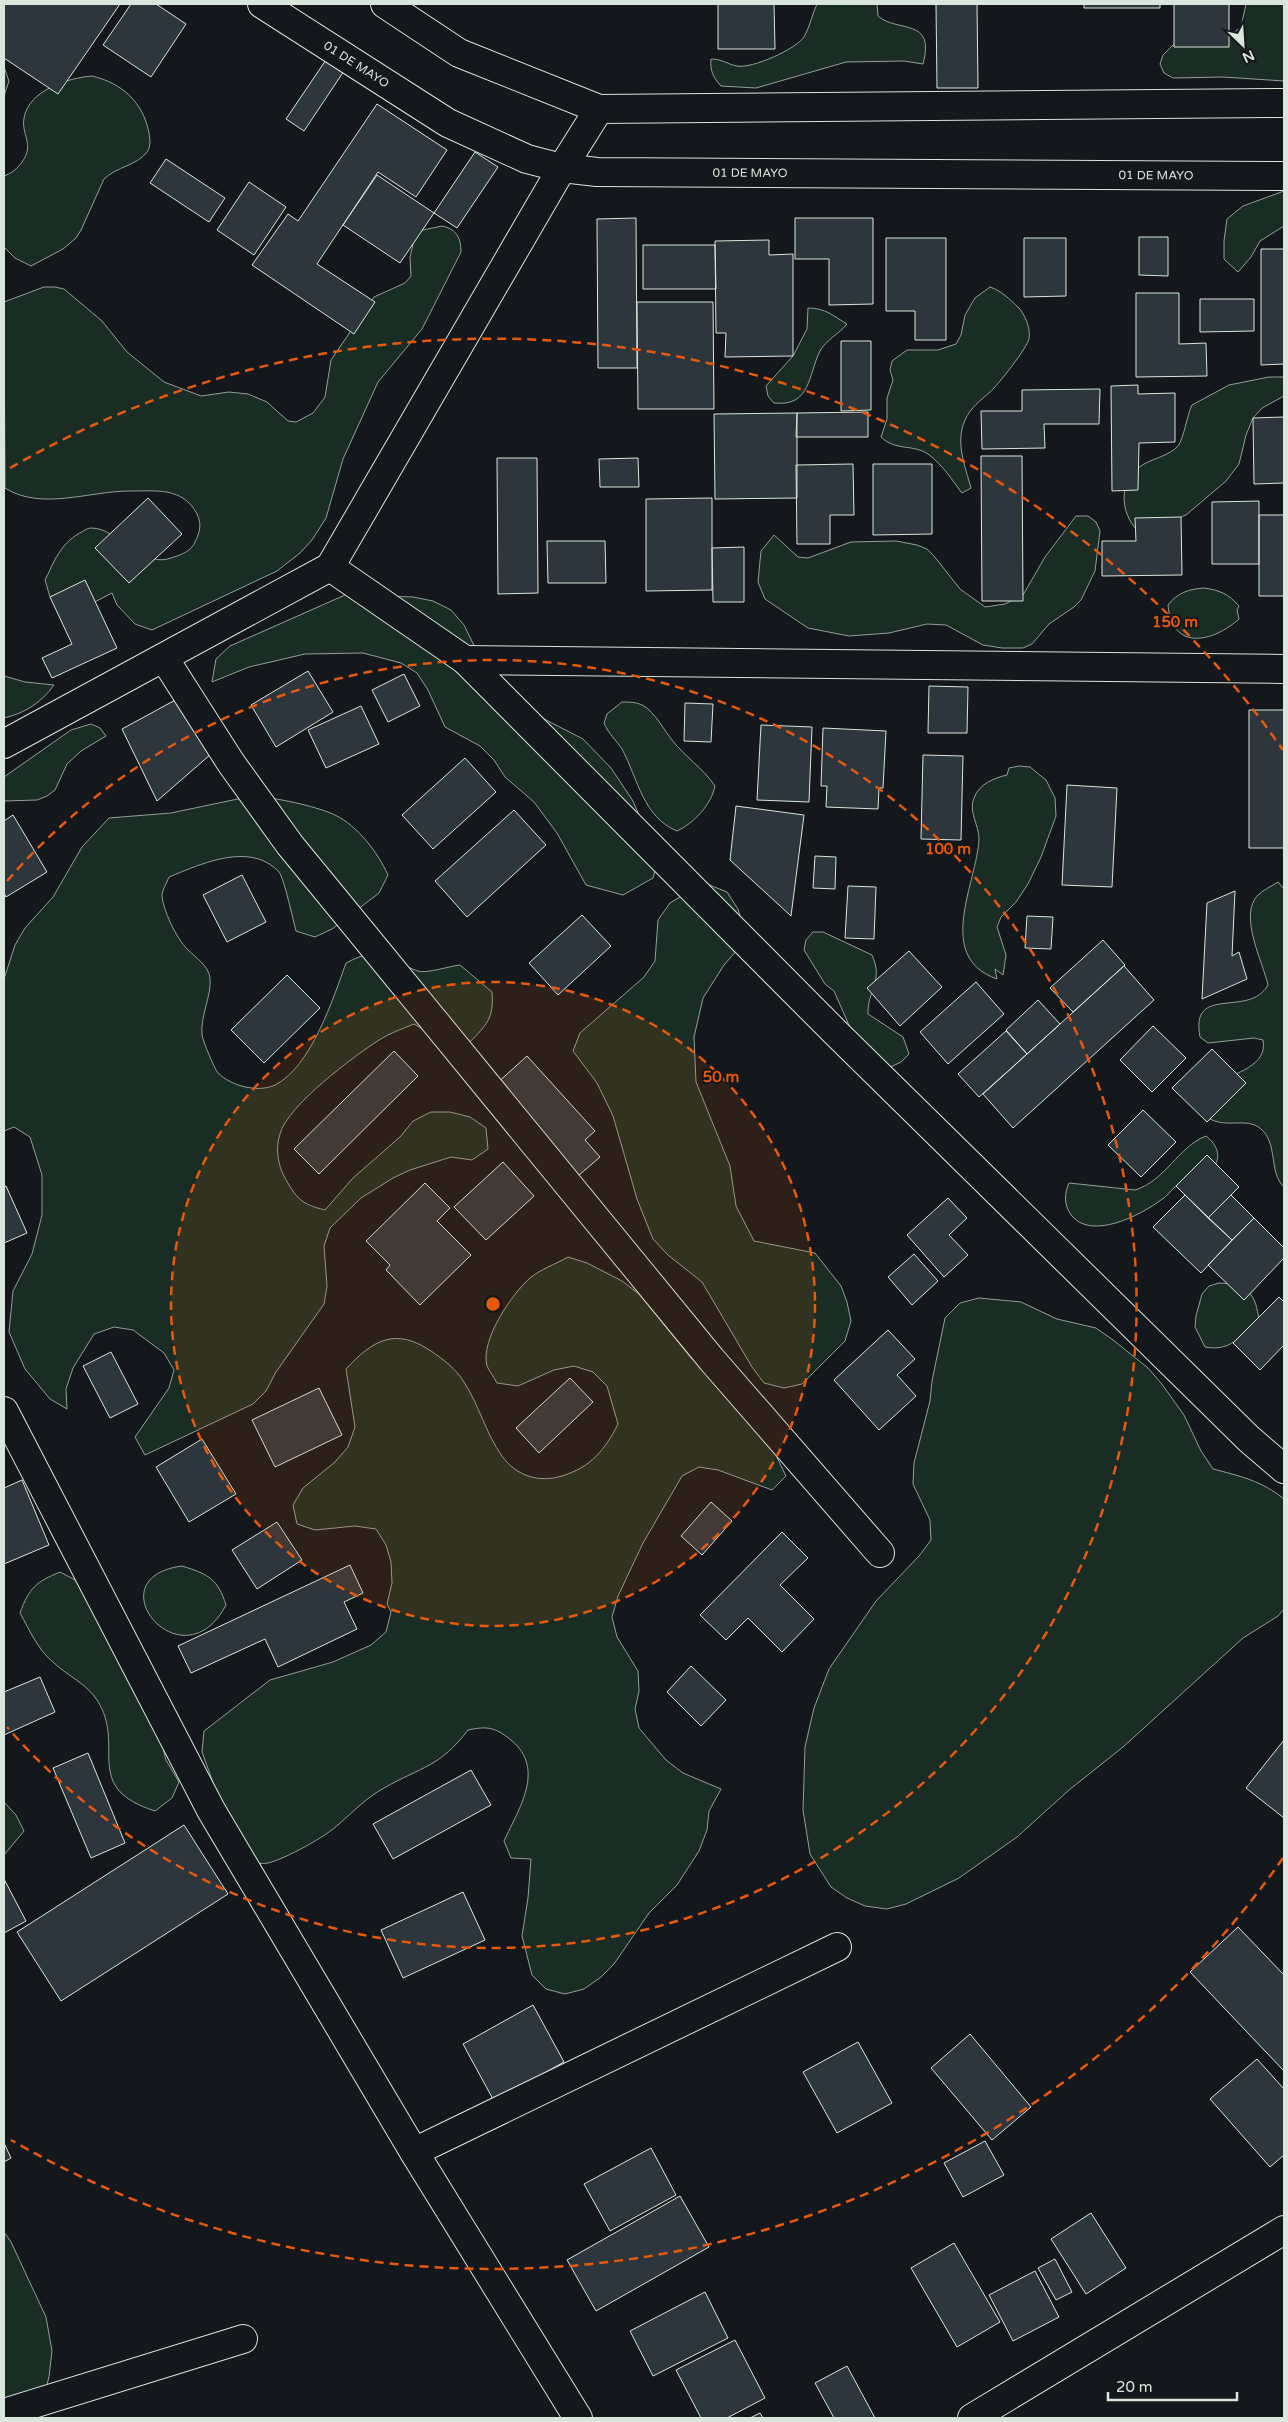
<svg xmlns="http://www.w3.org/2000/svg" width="1288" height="2422" viewBox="0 0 1288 2422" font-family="'Varela Round',sans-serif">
<rect width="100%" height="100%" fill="#14181c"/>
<path fill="#1a2d24" stroke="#939e99" d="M817,4H877L878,16C897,33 936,17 923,64L904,61L846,62L756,88L721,86C713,77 710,71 711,59C722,59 727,64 737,66C752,69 796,49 804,37C810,27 812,14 817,4Z
M1246,4H1284V81L1223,77L1173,78L1164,73L1160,64L1163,55L1179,39L1233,33L1241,27Z
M4,67L9,81L4,96Z
M92,76C122,83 143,102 149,133C150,140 151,146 147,152C138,165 116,167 104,179L81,230L76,238L63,249L31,266L15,258L4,247V176C12,173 17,169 22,162C35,144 21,135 24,118C29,90 68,78 92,76Z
M1284,191V226L1260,241L1251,257L1238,272L1224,259V241L1227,219L1243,206Z
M442,226C456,229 461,237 461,252L422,329L378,382L343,459L326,518L312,540L300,553L277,571L152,630L135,624L117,605L112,593L87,606L50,597L45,580C50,571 53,561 59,553C63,546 71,538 78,534C82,532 87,528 91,528C120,528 141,571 174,557C183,554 191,551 195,542C200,532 202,524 197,514C183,487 156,491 130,491C89,491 41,511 5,488L4,302L44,287H55L64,289L102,321L127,352L164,382L201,396L229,392L248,394L267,402L288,421L296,422L313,413L325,397L331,360L374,297L405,283L411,276L410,257L415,236L423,230Z
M990,287C1002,291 1009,299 1018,307C1025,314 1031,329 1029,339C1027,348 998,385 990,392C980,401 971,407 965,420C955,442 965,466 971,488L962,493C952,480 942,464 928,454C913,444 895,451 881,437L887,419V398L893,380L890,370L892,361L907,350H938L956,344L961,335L965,315L975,298Z
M808,308C826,308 833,316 847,324C839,334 826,340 820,351C808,375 811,407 774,403L768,396L766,386L793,356L807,329Z
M1269,377H1284V396L1262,408L1253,418L1246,435L1239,464L1226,481L1186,515L1181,517L1176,525L1138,531C1119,512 1118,479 1144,464C1155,458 1170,455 1178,446C1184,438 1187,415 1192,405L1229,385Z
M1076,516H1088L1096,522L1100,531L1095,571L1081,600L1074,607L1049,624L1032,644L1023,648H1002L983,645L946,625L927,624L889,633L849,636L808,628L765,599L758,582L761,551L774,535L798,557L808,558L851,542L896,541L917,545L927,549L934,556L960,589L985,607L1005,604L1023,595L1045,557Z
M1204,588C1219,590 1229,594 1239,606L1237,610L1239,619C1212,643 1172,651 1168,605C1177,593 1189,589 1204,588Z
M345,595L413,597L433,601L451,610L464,625L483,664L511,696L546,720L583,739L611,768L633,801L658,860L653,878L623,895L586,885L557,833L534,802L505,777L494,760L480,746L445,727L428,690L417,673L401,663L363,653L305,654L249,667L212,682L216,659L230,646Z
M4,676L25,682L54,685C41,703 25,713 4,718Z
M622,702C632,702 640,702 648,709C658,718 664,730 672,740C685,757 703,768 715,786C711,805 694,823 677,831C643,817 638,779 622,749C616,740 608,733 604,723L607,714Z
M91,724L100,728L106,736L81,751L67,764L55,790L47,796L37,800L4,801V777L71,730Z
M1019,766L1030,767L1046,780L1055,798L1056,816L1041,857L1028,884L1016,902L1001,917L997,927L1006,955L1003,975L995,969L997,979C934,957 977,883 979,839C979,825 968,811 974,798C979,784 994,778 1007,775L1009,768Z
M252,796C273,797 316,806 335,815C358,826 378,853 388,875L379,893L332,929L315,937L296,931C293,920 284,878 279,872C250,841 201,864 169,877C167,882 163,889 162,894C162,909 177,939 187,949C195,957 209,966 210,978C212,995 200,1016 202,1035C203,1041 214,1068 218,1073C231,1086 258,1093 275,1085C311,1067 333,999 346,963C384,943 385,960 418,971C426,974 450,966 460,965L492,992C494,1019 487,1024 469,1043H447L414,1024C402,1029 390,1033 379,1040C354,1056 287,1106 280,1134C275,1149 278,1165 285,1178C297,1199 301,1204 325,1210L353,1178L401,1136L413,1121L431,1112H450L470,1117L486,1128L488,1149L472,1160L451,1157L410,1170L393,1178L361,1198L330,1228L324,1246L327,1286L324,1304L276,1372L266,1391L253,1404L145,1455L135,1437L169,1388L174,1370L164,1353L133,1330L114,1327L94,1334L73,1368L66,1389L67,1409L50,1399L25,1369L9,1332L13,1291L32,1254L42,1215V1175L30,1137L14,1127L4,1131V979L15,945L25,928L53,897L82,847L109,818L171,813Z
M1278,882L1284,889V1187C1268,1172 1279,1144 1260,1128C1246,1117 1226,1129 1208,1118L1216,1083C1235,1073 1268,1066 1263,1040L1254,1038L1208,1043L1200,1037C1190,983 1249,1019 1268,985C1263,962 1238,915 1258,895C1263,890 1272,886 1278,882Z
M707,884L727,892L738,909L744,929L737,950L724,965L703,998L694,1037L696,1082L730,1166L736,1206L754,1241L815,1253L841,1286L847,1302L851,1321L845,1341L802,1384L784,1388L764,1383L752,1367L702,1282L668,1255L653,1239L637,1199L613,1116L597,1083L573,1051L580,1033L644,977L655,961L658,920L670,903L690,891Z
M813,932H823L872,955C884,981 867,991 868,1014L903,1037L909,1054L901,1062L884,1070L859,1048L834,991L825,984L804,950L806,940Z
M1206,1136C1222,1149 1222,1164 1204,1176C1195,1181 1183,1181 1175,1187C1170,1191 1167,1197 1161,1200C1141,1215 1091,1241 1071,1215C1064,1204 1064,1195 1069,1183L1135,1190C1165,1181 1178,1147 1206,1136Z
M568,1257L587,1263L622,1281L639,1294L692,1359L757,1423L769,1441L786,1476L772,1490L718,1470L699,1467L682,1476L643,1543L618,1596L612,1617L617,1637L638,1671L639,1691L635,1709L639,1728L666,1760L683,1773L721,1789L709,1811L707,1830L699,1851L677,1885L649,1913L614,1964L601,1977L584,1989L565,1994L546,1989L532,1975L522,1936L528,1898L531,1859L511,1858L504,1841C519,1808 546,1769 511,1740C495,1727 487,1726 468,1730C440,1767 421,1767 384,1788C366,1798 354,1811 339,1824C327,1836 285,1859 268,1863C263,1864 255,1863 249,1863L215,1788L202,1752L204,1731L270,1680L333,1662L371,1645L386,1632L391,1612L387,1604L392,1583L391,1562L386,1545L376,1529L355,1526L315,1530L297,1524L293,1505L303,1488L335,1462L348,1447L355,1427L346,1369C373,1340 395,1327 431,1351C444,1360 455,1368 464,1382C479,1405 486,1434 502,1456C516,1476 539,1483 562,1476C591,1467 605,1450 618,1424L607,1386L593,1372L574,1366L554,1370L518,1386L497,1383C494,1377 489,1371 487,1366C480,1340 512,1294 530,1278C541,1269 556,1264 568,1257Z
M1219,1283C1248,1284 1256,1294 1259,1321C1241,1336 1230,1352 1205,1347L1195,1327L1196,1316L1202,1294L1209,1286Z
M979,1298L1021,1302L1057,1319L1096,1328L1113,1340L1148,1368L1161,1383L1184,1415L1201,1451L1213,1469C1240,1476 1262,1481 1284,1499V1609L1278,1616L1243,1638L1123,1747L1069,1790L1017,1837L959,1878L906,1904L887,1909L865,1906L847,1898L831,1887L810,1854L803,1810L805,1747L814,1708L829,1669L876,1601L919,1556L931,1540L930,1520L913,1484L914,1463L930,1401L932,1381L945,1318L960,1303Z
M182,1566C208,1574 218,1579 226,1605C183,1687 92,1578 182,1566Z
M60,1572L79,1582L161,1740L166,1760L179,1782L172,1798L155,1811C80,1787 127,1746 97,1700C87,1684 68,1676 54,1663C38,1650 30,1631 20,1613C29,1588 36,1582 60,1572Z
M4,1802L16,1815L24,1831L4,1855Z
M4,2232L11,2242L46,2317L52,2351L49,2377L46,2388L4,2418Z"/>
<path fill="#2c363c" stroke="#d8e6dc" d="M4,4H120L58,94L4,58Z
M131,4H156L186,24L151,77L103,45Z
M718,4H774L775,49H718Z
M936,4H977L978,88H937Z
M1084,4H1160V8H1084Z
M1174,4H1229V47H1174Z
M330,54L348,65L304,131L286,119Z
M377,104L447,150L416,197L378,172L317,264L375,302L354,334L252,265L288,214L298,221Z
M475,152L498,167L457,228L434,213Z
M166,159L225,198L209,222L150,183Z
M377,175L434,213L400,263L343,225Z
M249,182L286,207L254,255L217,230Z
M636,218L637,368H598L597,219Z
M795,218H873V304L829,305V259H795Z
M1139,237H1168V276L1139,275Z
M886,238H946V340H915V311H886Z
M1024,238H1066V296L1024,297Z
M769,240V255L793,254V356L725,357L726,333H716L715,241Z
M643,245H715L716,289H643Z
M1261,249H1284V364L1261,365Z
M1136,293H1179V344L1206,343L1207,376L1136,377Z
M1200,299H1254V331L1200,332Z
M637,302H713L714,409H638Z
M841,341H871V410L841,411Z
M1138,385V394L1175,393V442L1139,443L1138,490L1112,491L1111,386Z
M1100,389L1099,424H1044L1045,448L982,449L981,411H1022V390Z
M868,412V437H796L797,413Z
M797,413V498L715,499L714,414Z
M1284,417V483L1254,484L1253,418Z
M981,456H1022L1023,601H982Z
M497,458H537L538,593L498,594Z
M638,458L639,487H600L599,459Z
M853,464L854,515H830V544H797L796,465Z
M873,464H932V534L873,535Z
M148,498L182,534L129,583L95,548Z
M712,498V590L646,591V499Z
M1259,501V564H1212V502Z
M1259,515H1284V596H1259Z
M1181,517L1182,575L1102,576V541H1136L1135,518Z
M547,541H605L606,583H548Z
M744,547V602H713L712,548Z
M85,580L117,648L52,678L42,658L72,644L50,597Z
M308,671L333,712L276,747L251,705Z
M404,674L420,706L388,722L372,690Z
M929,686L968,687L967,733H928Z
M179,698L211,754L157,801L122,729Z
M685,703L713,704L711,742L684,741Z
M361,706L379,744L326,768L308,730Z
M1249,710H1284V848H1249Z
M761,725L812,727L809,802L757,800Z
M823,728L886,731L883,788H879L878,809L826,807L827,786H821Z
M923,755L963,756L961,840L921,839Z
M465,758L496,792L433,849L402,815Z
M1067,785L1117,788L1112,887L1062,885Z
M736,806L804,815L791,916L730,860Z
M514,810L546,845L467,917L435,881Z
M13,815L47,872L6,897L4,893V821Z
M815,856L836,857L835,889L813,888Z
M242,875L266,922L227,942L203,895Z
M848,886L876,887L874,939L845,938Z
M1235,891L1232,956L1239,952L1247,979L1202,999L1207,903Z
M582,915L611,946L558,995L529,963Z
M1027,916L1053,917L1051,949L1025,948Z
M1103,940L1125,965L1073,1012L1050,988Z
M909,951L942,987L900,1026L867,988Z
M1124,966L1154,1000L1013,1128L983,1094Z
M287,975L320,1008L264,1063L231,1030Z
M976,982L1004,1014L948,1064L920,1032Z
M1038,1000L1060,1024L1027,1054L1006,1030Z
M1153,1026L1186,1058L1152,1092L1120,1060Z
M1006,1031L1027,1054L979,1097L958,1074Z
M1212,1049L1246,1083L1207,1122L1172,1088Z
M394,1051L418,1076L319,1174L294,1149Z
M527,1056L595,1131L585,1140L600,1157L578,1176L495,1085Z
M1143,1110L1176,1142L1141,1177L1108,1145Z
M1207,1155L1239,1187L1208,1218L1176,1186Z
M503,1162L534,1196L486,1240L454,1207Z
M425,1183L450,1208L437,1221L471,1255L420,1305L386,1270L390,1265L366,1241Z
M6,1186L27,1233L4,1243V1187Z
M1185,1195L1232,1240L1201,1273L1153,1227Z
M1231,1195L1254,1218L1232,1240L1208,1218Z
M948,1198L967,1218L949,1235L968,1255L944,1277L907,1235Z
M1254,1218L1284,1248V1258L1244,1300L1208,1265Z
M914,1254L938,1281L912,1305L888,1277Z
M1279,1297L1284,1302V1345L1260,1370L1233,1343Z
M888,1330L915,1359L897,1375L916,1396L879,1430L834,1380Z
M111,1352L138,1404L110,1418L83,1366Z
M570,1378L593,1402L539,1453L516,1428Z
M319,1388L342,1435L275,1467L252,1420Z
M202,1439L236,1494L189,1522L156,1467Z
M22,1480L49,1545L4,1564V1488Z
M711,1502L732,1521L702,1555L681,1536Z
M277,1522L302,1560L257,1589L232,1550Z
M782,1532L808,1558L780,1585L814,1619L782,1652L748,1618L726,1640L700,1615Z
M350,1565L363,1593L344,1602L357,1629L278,1667L265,1639L191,1673L178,1646Z
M691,1666L726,1700L701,1726L667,1692Z
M40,1677L55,1712L4,1735V1692Z
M1284,1740V1818L1246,1788Z
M88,1753L125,1843L91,1858L53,1768Z
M471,1770L491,1805L393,1859L373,1824Z
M184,1825L228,1894L61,2001L17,1932Z
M4,1879L26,1921L4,1933Z
M463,1892L485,1940L403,1978L381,1930Z
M1238,1927L1284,1975V2071L1190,1972Z
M533,2005L564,2062L494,2101L463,2044Z
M970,2034L1031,2107L992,2140L931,2068Z
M858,2042L892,2103L837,2133L803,2072Z
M1257,2059L1284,2089V2155L1270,2167L1210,2099Z
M985,2141L1004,2175L963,2197L944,2163Z
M4,2143L11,2158L4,2162Z
M651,2148L676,2195L610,2231L584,2184Z
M680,2196L709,2247L596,2311L567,2260Z
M1091,2213L1126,2268L1086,2294L1051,2239Z
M954,2243L1000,2322L957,2347L911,2268Z
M1055,2259L1072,2292L1056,2300L1038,2268Z
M1035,2271L1059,2317L1013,2341L989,2295Z
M705,2292L728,2338L653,2376L630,2331Z
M735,2340L765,2398L727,2418H701L676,2370Z
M847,2366L875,2418H834L815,2383Z
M760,2413L763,2418H750Z"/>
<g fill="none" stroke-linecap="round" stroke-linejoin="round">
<defs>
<g id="minor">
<path id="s1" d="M262,4L448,123L527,159L562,168L597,172L1284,176"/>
<path d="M385,4L459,53L599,109L1284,103"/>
<path d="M330,567L465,660L835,1032L1249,1439L1284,1469"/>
<path d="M164,658L231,763L290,845L712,1360L880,1553"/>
<path d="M465,660L1284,669"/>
<path d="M4,744L330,567L562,168L599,109"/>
<path d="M4,1411L211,1810L414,2152L578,2418"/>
<path d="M414,2152L837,1947"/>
<path d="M4,2413L243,2339"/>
<path d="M972,2418L1284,2230"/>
</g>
</defs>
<use href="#minor" stroke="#d8e6dc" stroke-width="30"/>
<use href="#minor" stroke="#14181c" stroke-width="28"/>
</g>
<circle cx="493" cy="1304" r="322" fill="#e8590c" fill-opacity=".12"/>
<g fill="none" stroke="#e8590c" stroke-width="2.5" stroke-dasharray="9 6">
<circle cx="493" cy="1304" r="322"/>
<path d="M7 881A644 644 0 1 1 7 1727"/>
<path d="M1283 1858A965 965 0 0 1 11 2140M10 468A965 965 0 0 1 1283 750"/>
</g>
<g text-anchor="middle" stroke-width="4" stroke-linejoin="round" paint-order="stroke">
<g font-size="12" fill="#d8e6dc" stroke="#14181c">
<text dy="4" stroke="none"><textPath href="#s1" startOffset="112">01 DE MAYO</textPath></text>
<text dy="4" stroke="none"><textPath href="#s1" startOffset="532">01 DE MAYO</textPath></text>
<text dy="4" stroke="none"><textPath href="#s1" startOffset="938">01 DE MAYO</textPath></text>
</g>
</g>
<circle cx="493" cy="1304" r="8" fill="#e8590c" stroke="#14181c" stroke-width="2.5"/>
<g font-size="15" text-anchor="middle" font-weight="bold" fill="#e8590c" stroke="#14181c" stroke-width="4" stroke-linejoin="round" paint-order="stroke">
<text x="1175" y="627">150 m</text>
<text x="948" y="854">100 m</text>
<text x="721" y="1082">50 m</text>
</g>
<rect width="1288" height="2422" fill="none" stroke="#d8e6dc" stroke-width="10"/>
<g transform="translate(1243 45) rotate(155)" stroke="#14181c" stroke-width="4" paint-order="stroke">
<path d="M0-4L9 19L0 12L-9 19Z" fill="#d8e6dc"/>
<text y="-8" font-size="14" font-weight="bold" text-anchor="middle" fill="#d8e6dc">N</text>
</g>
<path d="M1108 2392v8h129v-8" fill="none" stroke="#d8e6dc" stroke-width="2.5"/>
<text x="1116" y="2392" font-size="15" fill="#d8e6dc" stroke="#14181c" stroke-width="4" paint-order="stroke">20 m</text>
</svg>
